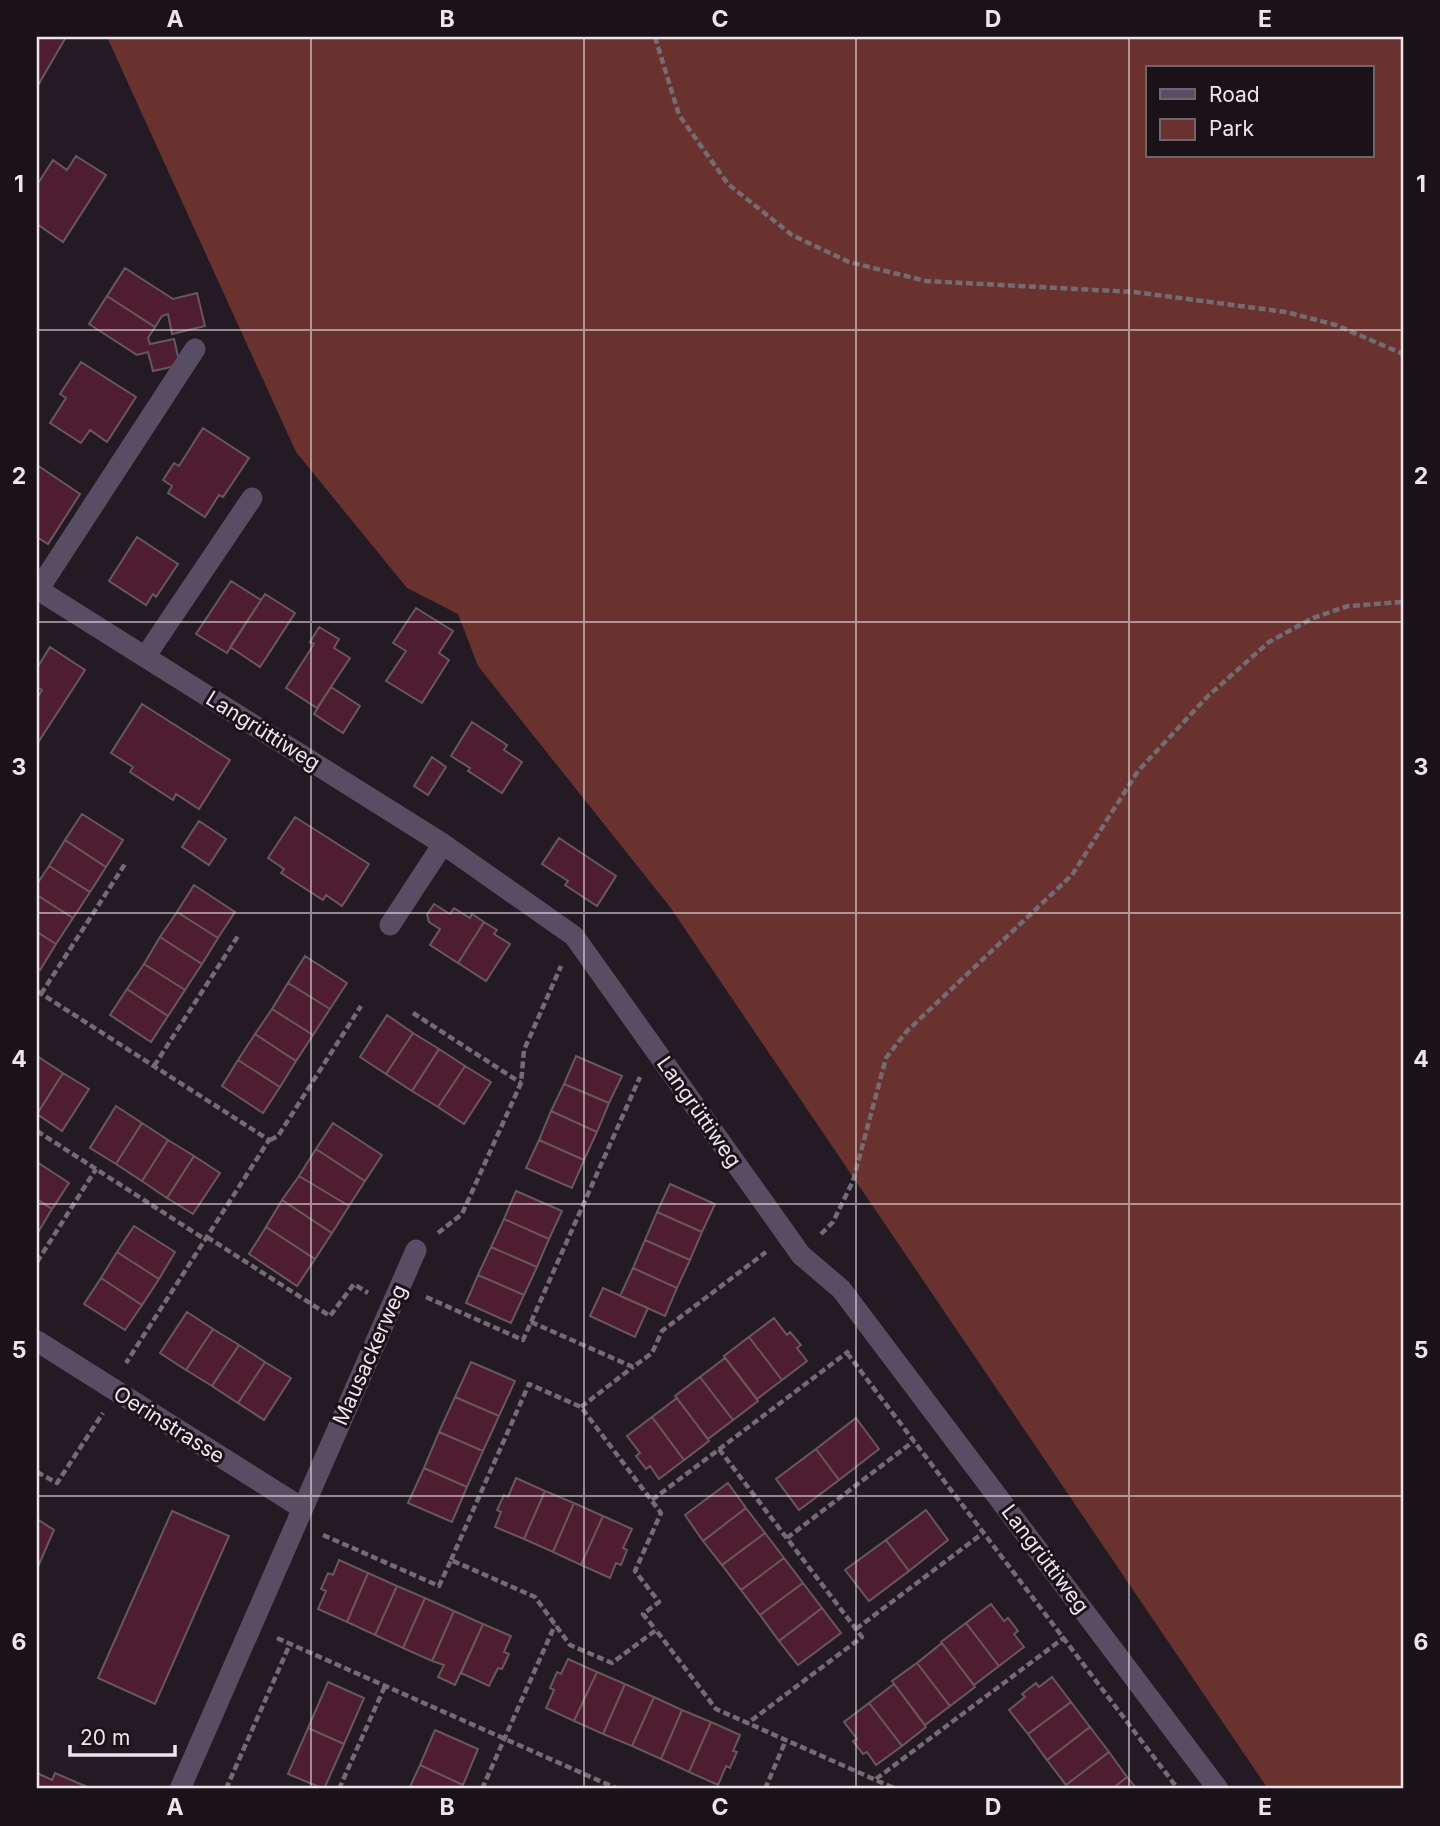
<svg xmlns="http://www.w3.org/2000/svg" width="1440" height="1826" viewBox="0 0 1440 1826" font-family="Inter,sans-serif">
<rect width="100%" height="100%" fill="#241a23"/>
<path fill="#69322e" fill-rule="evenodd" d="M107,37H1403V1789H1268L670,907L478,666L458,614L407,588L296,452ZM1148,68H1372V156H1148Z"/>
<path fill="#4f1d30" stroke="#68575c" stroke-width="2" d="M37,37H66L37,87Z
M76,156L106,175L63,242L37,224V185L53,160L67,170Z
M125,268L173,299L197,293L205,326L172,334L168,314L162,316L155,327L107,296Z
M107,296L155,327L148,338L150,344L174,339L180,365L153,371L148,352L137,355L89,324Z
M81,362L136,397L107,442L90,430L81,443L50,423L66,398L60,394Z
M203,428L249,458L223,497L219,495L205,517L168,493L172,486L163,480L174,463L179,466Z
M37,465L80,494L48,544L37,537Z
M137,537L178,564L156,597L153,594L146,605L109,581Z
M231,581L261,600L227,653L196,634Z
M265,594L295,613L260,667L230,647Z
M416,608L453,631L439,653L449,660L422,703L386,681L406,651L393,643Z
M319,627L339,639L334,648L350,658L317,708L286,688L314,644L310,642Z
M50,647L85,670L39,741L37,740V698L42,690L37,687V668Z
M331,687L360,706L343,733L314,714Z
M142,704L230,760L199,809L176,794L173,800L130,772L133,767L111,753Z
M472,722L507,745L504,750L522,762L502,793L468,771L470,768L451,756Z
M432,757L446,767L428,795L414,786Z
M82,814L123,840L106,867L65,840Z
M295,817L369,864L342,906L326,895L323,900L281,873L284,869L268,858Z
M199,821L226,839L209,865L182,847Z
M559,838L616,876L597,906L565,885L568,881L542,864Z
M65,840L106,867L90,892L49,866Z
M49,866L90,892L73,918L37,895V884Z
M194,885L235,912L218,938L177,912Z
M37,895L73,918L56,944L37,932Z
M434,904L450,914L454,908L470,918L472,914L484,922L458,963L430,945L440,929L429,922L427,915Z
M177,912L218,938L202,964L160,937Z
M484,922L497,930L494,934L510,944L486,981L458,963Z
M37,932L56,944L40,970L37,968Z
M160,937L202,964L185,990L144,964Z
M305,956L347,983L330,1009L288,983Z
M144,964L185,990L168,1016L127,989Z
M288,983L330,1009L313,1035L272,1009Z
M127,989L168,1016L151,1042L110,1015Z
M272,1009L313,1035L296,1061L255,1034Z
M387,1015L413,1033L386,1074L360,1057Z
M413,1033L439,1049L412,1091L386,1074Z
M255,1034L296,1061L280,1087L238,1060Z
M439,1049L465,1066L438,1107L412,1091Z
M37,1056L63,1073L37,1114Z
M576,1056L622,1076L609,1103L564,1084Z
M238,1060L280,1087L263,1113L222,1086Z
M465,1066L491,1082L464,1124L438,1107Z
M63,1073L89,1089L62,1131L37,1114Z
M564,1084L609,1103L597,1132L551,1111Z
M116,1106L142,1123L116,1164L90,1148Z
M551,1111L597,1132L584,1160L539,1140Z
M142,1123L168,1140L142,1181L116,1164Z
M333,1123L382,1155L365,1181L316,1149Z
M168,1140L194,1156L167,1198L142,1181Z
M539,1140L584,1160L572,1188L526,1168Z
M316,1149L365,1181L349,1206L299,1176Z
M194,1156L220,1173L193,1214L167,1198Z
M37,1162L69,1183L52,1209L37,1199Z
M299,1176L349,1206L332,1233L282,1200Z
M670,1184L715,1204L702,1232L657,1212Z
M516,1191L562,1211L549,1239L504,1219Z
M37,1199L52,1209L37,1234Z
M282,1200L332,1233L315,1259L266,1227Z
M657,1212L702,1232L690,1260L645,1240Z
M504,1219L549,1239L537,1267L491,1247Z
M134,1226L175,1252L159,1279L117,1252Z
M266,1227L315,1259L297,1286L249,1254Z
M645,1240L690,1260L677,1288L633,1268Z
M491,1247L537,1267L524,1295L478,1275Z
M117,1252L159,1279L142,1305L101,1278Z
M633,1268L677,1288L665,1316L620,1296Z
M478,1275L524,1295L511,1323L466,1303Z
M101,1278L142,1305L125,1330L84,1304Z
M603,1288L648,1308L635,1337L590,1316Z
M187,1312L213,1329L186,1370L160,1353Z
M774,1318L787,1335L790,1332L801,1345L797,1348L807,1361L782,1380L749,1337Z
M213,1329L239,1345L212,1386L186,1370Z
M749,1337L782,1380L757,1399L724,1356Z
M239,1345L265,1362L238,1403L212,1386Z
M725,1358L758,1401L733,1420L700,1377Z
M265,1362L291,1378L264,1420L238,1403Z
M471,1362L515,1381L499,1416L455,1397Z
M700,1377L733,1420L708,1439L675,1396Z
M455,1397L499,1416L483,1451L439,1432Z
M677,1398L709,1441L684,1460L652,1417Z
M652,1417L684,1460L659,1479L650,1466L646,1469L636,1456L640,1453L627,1436Z
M856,1418L879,1449L839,1480L816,1449Z
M439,1432L483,1451L467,1487L424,1468Z
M816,1449L839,1480L799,1510L776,1479Z
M424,1468L467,1487L452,1522L408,1503Z
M516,1478L545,1491L524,1539L495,1527L501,1512L497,1510L504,1495L508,1497Z
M728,1483L746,1508L703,1541L685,1515Z
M545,1491L574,1503L553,1552L524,1539Z
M574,1503L603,1516L581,1565L553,1552Z
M746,1508L765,1533L722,1565L703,1541Z
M926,1510L948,1540L909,1571L886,1540Z
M172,1511L229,1536L155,1704L98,1678Z
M603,1516L632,1529L623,1548L627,1550L621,1565L616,1563L610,1578L581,1565Z
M37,1519L54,1530L37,1569Z
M765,1533L784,1558L741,1590L722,1565Z
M886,1540L909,1571L869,1601L845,1570Z
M784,1558L803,1583L760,1615L741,1590Z
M339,1560L368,1573L347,1622L318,1609L326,1591L321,1589L328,1573L333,1575Z
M368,1573L397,1586L375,1635L347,1622Z
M803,1583L822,1608L779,1641L760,1615Z
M397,1586L425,1598L403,1648L375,1635Z
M425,1598L454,1611L432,1661L403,1648Z
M991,1604L1004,1621L1008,1618L1018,1631L1014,1634L1024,1647L999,1666L966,1623Z
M822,1608L841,1633L798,1665L779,1641Z
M454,1611L483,1624L455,1685L438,1677L444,1665L432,1661Z
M966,1623L999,1666L974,1685L941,1642Z
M483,1624L511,1636L504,1652L509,1654L502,1669L498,1668L489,1686L461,1673Z
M942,1643L975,1687L950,1706L917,1663Z
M568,1659L597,1672L574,1721L546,1708L554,1690L550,1688L557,1672L561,1674Z
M917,1663L950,1706L925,1725L892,1681Z
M597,1672L625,1684L603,1734L574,1721Z
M1052,1677L1071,1702L1028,1734L1009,1710L1025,1697L1022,1694L1036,1683L1039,1687Z
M328,1682L364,1698L344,1744L308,1728Z
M625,1684L654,1697L632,1746L603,1734Z
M894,1684L926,1727L902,1746L869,1703Z
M654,1697L682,1710L661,1759L632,1746Z
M1071,1702L1090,1727L1047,1760L1028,1734Z
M869,1703L902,1746L876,1765L867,1752L863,1754L853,1741L857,1739L844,1722Z
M682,1710L711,1722L689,1772L661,1759Z
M711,1722L740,1735L733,1751L737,1752L730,1768L726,1766L718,1785L689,1772Z
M1090,1727L1109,1752L1066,1785L1047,1760Z
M308,1728L344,1744L324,1789L288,1774Z
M435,1730L478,1749L463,1785L420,1765Z
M1109,1752L1127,1777L1112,1789H1069L1066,1785Z
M420,1765L463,1785L461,1789H409Z
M37,1773L52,1780L55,1773L92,1789H37Z
M1127,1777L1137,1789H1112Z"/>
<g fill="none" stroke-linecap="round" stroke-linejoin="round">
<path stroke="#746b73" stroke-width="4.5" stroke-dasharray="7 3.5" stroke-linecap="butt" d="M655,37L679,115L728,184L792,235L849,262L926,281L1134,292L1286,312L1336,325L1403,354
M37,991L269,1140L126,1363
M41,994L125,864
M413,1013L521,1083
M154,1066L238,936
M37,1131L206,1240
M270,1140L278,1136L361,1006
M438,1233L462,1214L521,1083L524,1050L561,966
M821,1234L833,1222L853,1181L886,1058L906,1032L1072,875L1138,771L1208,696L1269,642L1313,618L1348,606L1403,602
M207,1237L330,1316L354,1284L368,1293
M37,1262L96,1169
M426,1297L523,1340L640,1077
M531,1322L633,1367L652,1353L662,1331L766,1252
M847,1353L1178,1789
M581,1407L633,1367
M719,1449L862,1637L748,1723
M37,1472L57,1483L103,1413
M652,1500L849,1351
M323,1535L439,1586L451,1560L535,1597L570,1645L612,1663L656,1630L716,1709L896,1789
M787,1538L914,1441
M451,1560L529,1384L581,1407L661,1513L635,1571L659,1602L643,1614L656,1630
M856,1629L983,1533
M277,1638L618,1789
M876,1779L1065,1637
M226,1789L290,1644
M339,1789L385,1686
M482,1789L555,1625
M765,1789L786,1740"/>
<path stroke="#574e63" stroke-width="21" d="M37,589L443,844L574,936L801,1255L841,1289L1218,1789
M38,590L195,349
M145,657L252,498
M390,925L443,844
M37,1341L302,1508
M180,1789L416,1250"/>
</g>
<path fill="none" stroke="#ece5eb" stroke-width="2" stroke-opacity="0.55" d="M311,37V1789M584,37V1789M856,37V1789M1129,37V1789M37,330H1403M37,622H1403M37,913H1403M37,1204H1403M37,1496H1403"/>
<g text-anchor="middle" stroke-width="6" stroke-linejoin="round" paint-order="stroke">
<g font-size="21" fill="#ece5eb" stroke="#1b1119">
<text transform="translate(263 731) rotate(32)" y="7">Langrüttiweg</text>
<text transform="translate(699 1112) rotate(55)" y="7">Langrüttiweg</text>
<text transform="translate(370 1355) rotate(-66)" y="7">Mausackerweg</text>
<text transform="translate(169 1425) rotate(32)" y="7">Oerinstrasse</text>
<text transform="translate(1045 1559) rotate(53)" y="7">Langrüttiweg</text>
</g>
</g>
<rect width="1440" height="1826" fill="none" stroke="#1b1119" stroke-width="77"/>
<rect x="1146" y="66" width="228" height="91" fill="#1b1119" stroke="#6f666d" stroke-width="2"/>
<rect x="1160" y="89" width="35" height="10" fill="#574e63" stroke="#6f666d" stroke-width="2"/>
<text x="1209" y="102" font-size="21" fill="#ece5eb">Road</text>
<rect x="1160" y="119" width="35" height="21" fill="#69322e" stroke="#6f666d" stroke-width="2"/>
<text x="1209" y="136" font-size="21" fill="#ece5eb">Park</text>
<path d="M70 1745v10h105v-10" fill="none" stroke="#ece5eb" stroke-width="3.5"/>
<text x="80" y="1745" font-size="21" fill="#ece5eb" stroke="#1b1119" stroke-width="5" paint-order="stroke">20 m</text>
<rect x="38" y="38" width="1364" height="1749" fill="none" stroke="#ece5eb" stroke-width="2.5"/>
<g font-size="23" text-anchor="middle" font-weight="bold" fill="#ece5eb">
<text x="175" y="27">A</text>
<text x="447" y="27">B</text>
<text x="720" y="27">C</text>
<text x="993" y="27">D</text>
<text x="1265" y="27">E</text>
<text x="19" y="192">1</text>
<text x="1421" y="192">1</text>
<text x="19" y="484">2</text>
<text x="1421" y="484">2</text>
<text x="19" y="775">3</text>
<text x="1421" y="775">3</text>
<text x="19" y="1067">4</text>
<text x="1421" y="1067">4</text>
<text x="19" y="1358">5</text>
<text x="1421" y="1358">5</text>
<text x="19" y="1650">6</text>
<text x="1421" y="1650">6</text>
<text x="175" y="1815">A</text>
<text x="447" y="1815">B</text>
<text x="720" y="1815">C</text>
<text x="993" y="1815">D</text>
<text x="1265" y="1815">E</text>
</g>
</svg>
